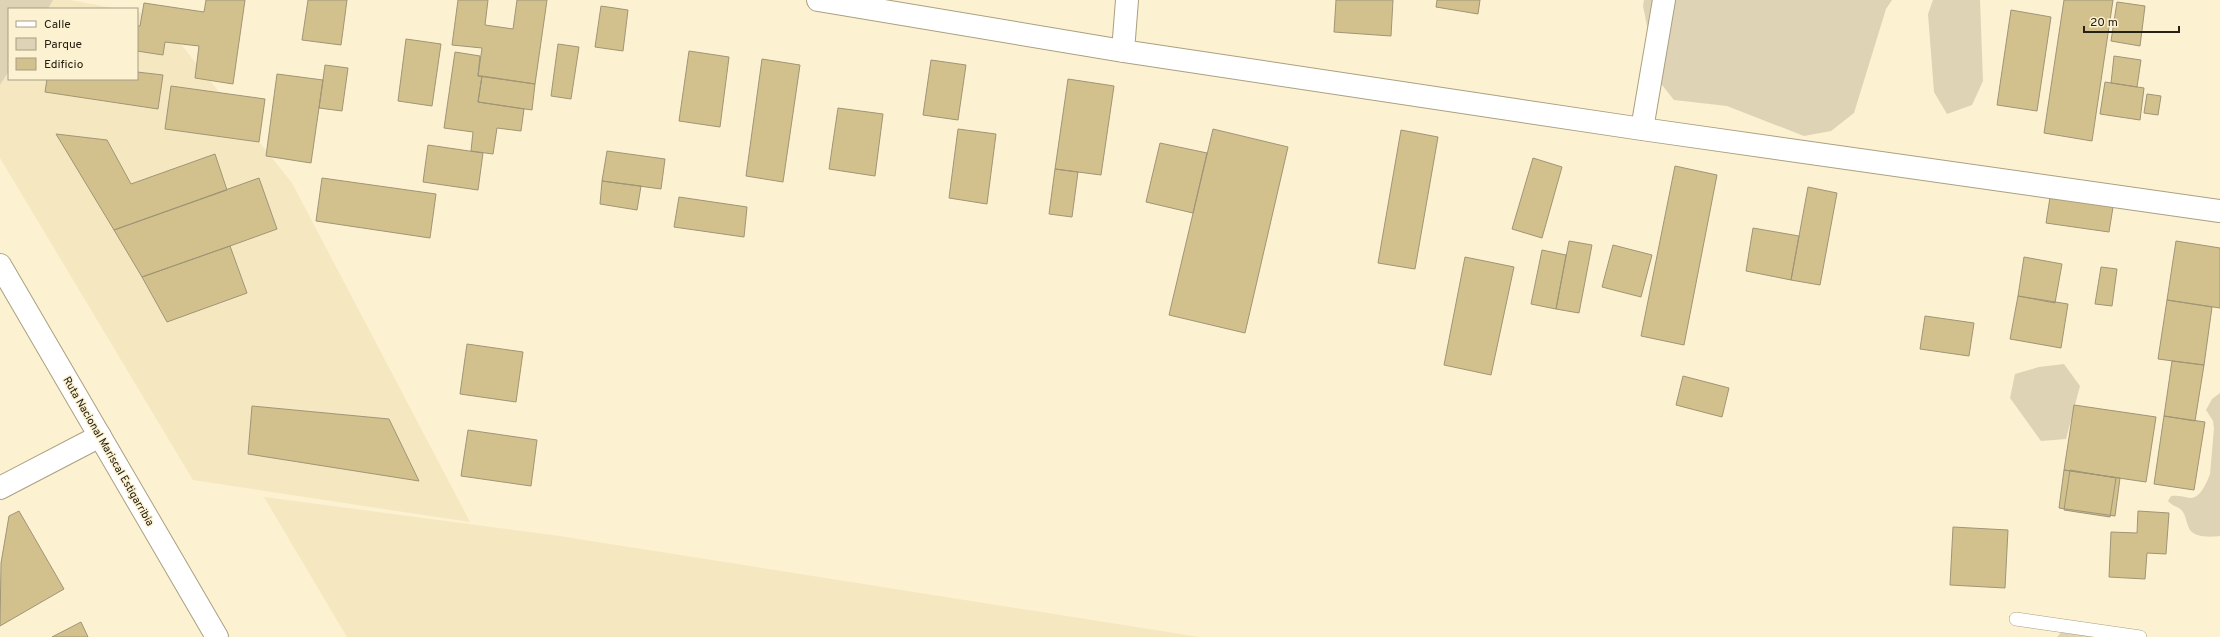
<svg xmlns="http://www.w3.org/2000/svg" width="2220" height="637" viewBox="0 0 2220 637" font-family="Overpass,sans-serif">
<rect width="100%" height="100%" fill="#fcf1d0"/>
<path fill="#f5e7bf" d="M53,0H70L118,9H48Z
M137,12L159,17L292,183L470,522L193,480L0,158V85L9,71V79H137Z
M264,497L559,536L1199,637H347Z"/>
<path fill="#ded4b5" d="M0,0H53L48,9H9V71L0,85Z
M1644,0H1892L1886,9L1854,113L1831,131L1804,136L1727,106L1674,100L1658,80L1643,6Z
M1933,0H1980L1983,81L1972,105L1947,114L1934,92L1928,14Z
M2064,364L2080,386L2066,439L2041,441L2010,398L2015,374L2039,367Z
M2220,393V536C2211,537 2196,538 2190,530C2187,525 2186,517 2183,512C2179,506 2173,507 2168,501L2171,496C2179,495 2183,497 2190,498C2200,499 2207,482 2210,474L2214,428L2213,421L2206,410L2212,399Z
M2066,627L2098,637H2057Z"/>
<path fill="#d3c18d" stroke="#9f9577" d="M206,0H245L233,84L195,78L199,46L165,42L163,55L137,51V26H140L144,3L204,12Z
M308,0H347L341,45L302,40Z
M458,0H488L485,25L513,29L517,0H547L535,84L478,76L482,48L452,45Z
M1336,0H1393L1391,36L1334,32Z
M1437,0H1480L1478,14L1436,7Z
M2064,0H2113L2092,141L2044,133Z
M2117,2L2145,6L2140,46L2111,41Z
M601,6L628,10L623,51L595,47Z
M2011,10L2051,17L2037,111L1997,105Z
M406,39L441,44L432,106L398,101Z
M558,44L579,47L571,99L551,96Z
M689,51L729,57L720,127L679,121Z
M455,52L480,56L478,76H482L478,102L524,109L521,131L497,128L493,154L471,151L473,132L444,128Z
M2114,56L2141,60L2137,87L2111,83Z
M762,59L800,65L783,182L746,176Z
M931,60L966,65L958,120L923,115Z
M325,65L348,68L342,111L319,108Z
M137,72L163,75L158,109L45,92L47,79H137Z
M277,74L323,80L311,163L266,156Z
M482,76L535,84L532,110L478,102Z
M1068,79L1114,86L1101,175L1055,169Z
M2105,82L2144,88L2140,120L2100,114Z
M171,86L265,99L259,142L165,129Z
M2147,94L2161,96L2158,115L2144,113Z
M838,108L883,114L875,176L829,169Z
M958,129L996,134L987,204L949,198Z
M1213,129L1288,147L1245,333L1169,315Z
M1401,130L1438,137L1415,269L1378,263Z
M56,134L107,140L131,184L215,154L227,190L114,230Z
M1160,143L1207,153L1193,213L1146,202Z
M428,145L483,153L478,190L423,182Z
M607,151L665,159L661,189L602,181Z
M1533,158L1562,167L1542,238L1512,229Z
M1675,166L1717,175L1684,345L1641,336Z
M1055,169L1078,172L1072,217L1049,214Z
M259,178L277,229L230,246L142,277L114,230Z
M322,178L436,194L430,238L316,221Z
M602,181L641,186L637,210L600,204Z
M1808,187L1837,193L1820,285L1791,280Z
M2051,191L2114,201L2109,232L2046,223Z
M679,197L747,207L744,237L674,227Z
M1753,228L1799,236L1791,280L1746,271Z
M1569,241L1592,245L1579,313L1556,309Z
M2176,241L2220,248V308L2167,300Z
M1613,245L1652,255L1641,297L1602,287Z
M230,246L247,293L167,322L142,277Z
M1542,250L1566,255L1556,309L1531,304Z
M1465,257L1514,267L1491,375L1444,365Z
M2024,257L2062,264L2055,303L2018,296Z
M2101,267L2117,269L2112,306L2095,304Z
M2018,296L2068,304L2061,348L2010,339Z
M2167,300L2212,307L2204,365L2158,359Z
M1925,316L1974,323L1969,356L1920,349Z
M467,344L523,352L516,402L460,394Z
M2172,361L2204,365L2195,421L2164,416Z
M1683,376L1729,388L1722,417L1676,405Z
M2074,405L2156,417L2146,482L2064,470Z
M252,406L389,419L419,481L248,454Z
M2164,416L2205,422L2194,490L2154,484Z
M468,430L537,440L531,486L461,476Z
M2064,470L2120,478L2115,516L2059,508Z
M2070,470L2116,478L2110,517L2064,510Z
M19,511L64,589L0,626L1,563L9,516Z
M2138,511L2169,513L2166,554L2147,553L2145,579L2109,577L2111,532L2137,533Z
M1953,527L2008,530L2005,588L1950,585Z
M81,622L88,637H52Z"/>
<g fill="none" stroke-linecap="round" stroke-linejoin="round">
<defs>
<path id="lane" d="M2016,619L2140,637"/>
<path id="street" d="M818,0L1123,51L1642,129L2220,211
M1123,51L1127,0
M1642,129L1664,0
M0,488L100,436"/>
<path id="primary" d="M0,265L217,637"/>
</defs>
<use href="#lane" stroke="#aaa081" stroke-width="14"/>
<use href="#street" stroke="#aaa081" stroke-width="24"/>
<use href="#primary" stroke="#aaa081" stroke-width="24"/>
<use href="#lane" stroke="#fff" stroke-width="13"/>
<use href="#street" stroke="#fff" stroke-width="22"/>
<use href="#primary" stroke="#fff" stroke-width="22"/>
</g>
<g text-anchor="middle" stroke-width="3" stroke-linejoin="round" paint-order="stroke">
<g font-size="11" fill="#252115" stroke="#fcf1d0">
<text transform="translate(109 451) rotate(60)" y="4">Ruta Nacional Mariscal Estigarribia</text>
</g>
</g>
<rect x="8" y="8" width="130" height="72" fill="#fcf1d0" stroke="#a69e85"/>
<rect x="16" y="21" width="20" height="6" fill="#ffffff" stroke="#a69e85"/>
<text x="44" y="28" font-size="12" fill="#252115">Calle</text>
<rect x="16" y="38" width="20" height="12" fill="#ded4b5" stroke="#a69e85"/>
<text x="44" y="48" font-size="12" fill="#252115">Parque</text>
<rect x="16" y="58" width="20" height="12" fill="#d3c18d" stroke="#a69e85"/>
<text x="44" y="68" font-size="12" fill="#252115">Edificio</text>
<path d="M2084 26v6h95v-6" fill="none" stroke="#252115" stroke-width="2"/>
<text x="2090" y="26" font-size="12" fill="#252115" stroke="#fcf1d0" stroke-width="3" paint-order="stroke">20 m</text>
</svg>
